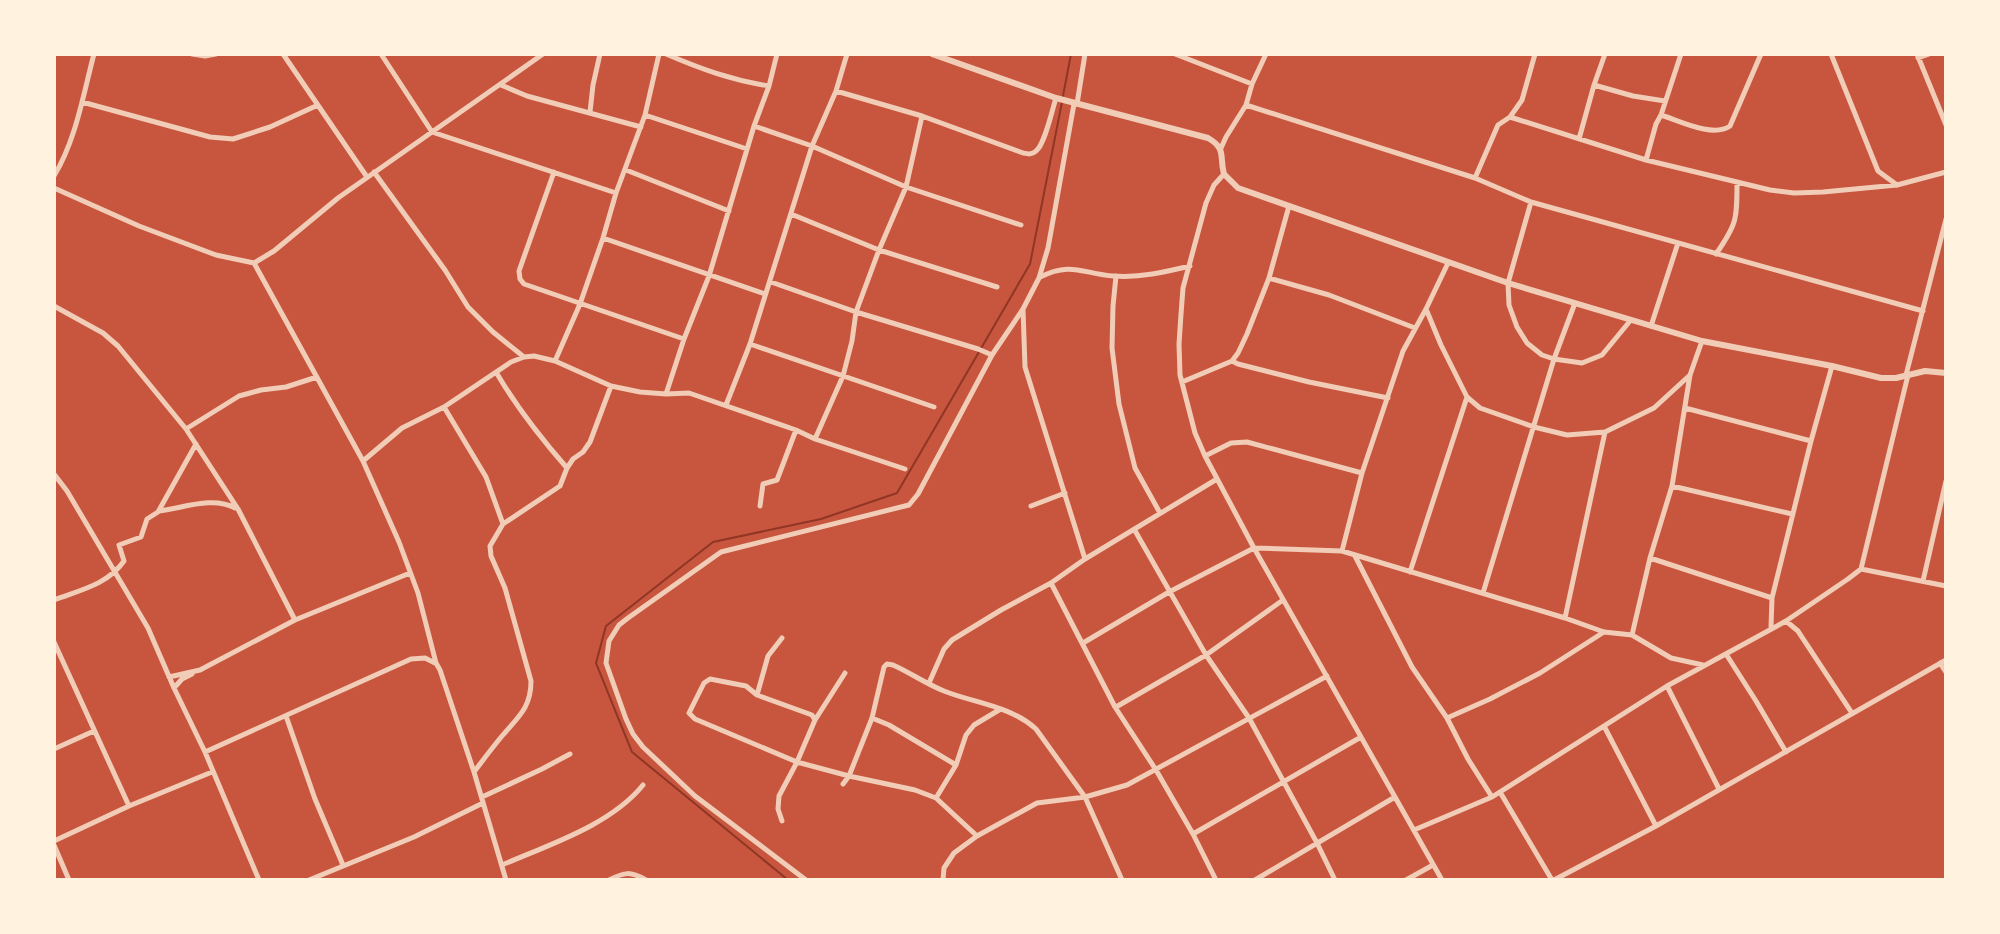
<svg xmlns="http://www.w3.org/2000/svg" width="2000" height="934" viewBox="0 0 2000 934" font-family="Rubik,sans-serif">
<rect width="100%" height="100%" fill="#c8553d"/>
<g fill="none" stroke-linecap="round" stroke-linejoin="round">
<path stroke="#8f3625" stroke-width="2" d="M1063,96L1071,54
M788,880L632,752L596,663L606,626L713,542L821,519L897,493L1030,264L1062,102"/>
<path stroke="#f1ccb7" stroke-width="5" d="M192,54L205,56L216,54
M283,54L367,177
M381,54L432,132L616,193
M666,54C701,69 731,80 769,86
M1175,54L1252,84
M1831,54L1878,171L1897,185
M1917,54L1946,125
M1918,58L1929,54
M501,85L527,96L641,127
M1594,85L1633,96L1665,101
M836,91L922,116L1023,153C1028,154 1032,155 1036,151C1045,144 1052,110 1056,98
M82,102L210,137L233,139L270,127L318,105
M1077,104L1085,54
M1246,105L1475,178L1531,202L1923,311
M590,112L593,85L600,54
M645,115L747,149
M1661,115C1680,121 1713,138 1730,126L1761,54
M1510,117L1646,160L1770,190L1794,193L1823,192L1897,185L1946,172
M754,126L812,146L906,187L1021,225
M1579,139L1594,85L1605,54
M1221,148L1226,137L1246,105L1252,84L1266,54
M1646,160L1656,124L1661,115L1681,54
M626,170L729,211
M374,172L445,270L468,307L493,332L524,357
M554,172L519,271L520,279L524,284L684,339
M1224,174L1214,185L1206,203L1183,288L1181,314L1179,344L1180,375L1195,433L1205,456L1254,548L1442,880
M54,176C76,140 83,95 94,54
M1475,178L1498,125L1510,117L1522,100L1535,54
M54,188L139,226L216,255L254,263L274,251L338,198L543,54
M1531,202L1508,283L1509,305L1517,327L1527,343L1542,355L1554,359L1582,363L1602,355L1630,321
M791,214L879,250L997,287
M603,238L765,294
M1716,254C1737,224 1737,219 1737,183
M254,263L363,461L399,542L418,593L436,663L440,670L474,772L506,880
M1116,276L1113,306L1112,348L1119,404L1135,468L1160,513
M1040,277C1072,261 1083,274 1114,276C1140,278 1165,272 1190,266
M1269,278L1329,295L1415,328
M771,282L856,312L978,349L992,355
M54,306L103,333L118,346L186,429L238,509L295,620
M1023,309L1025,367L1085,559
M1426,309L1441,345L1467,397L1480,408L1534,427L1567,435L1605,432L1654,408L1690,375
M1651,326L1678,243
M750,344L934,407
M555,361L580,304L603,238L616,193L645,115L659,54
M1232,361L1238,364L1309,382L1388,398
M496,372C517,408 539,436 567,468
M1906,375L1946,219
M1182,382L1232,361L1238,353L1247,334L1269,278L1289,206
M666,394L684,339L709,276L754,126L769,86L777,54
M726,405L750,344L812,146L836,91L847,54
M444,407L486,477L503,524
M1685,408L1811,441
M186,429L239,396L261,390L286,387L317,377
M815,439L843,376L852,341L856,312L879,250L906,187L922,116
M1205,456L1231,443L1247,442L1362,473
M363,461L402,428L444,407L511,362L524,357L534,356L555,361L611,386L640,392L666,394L689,393L796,430L815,439L905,469
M54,474L67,491L148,628L174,688L205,752L259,880
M1672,486L1792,514
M760,506L763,484L777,480L796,430
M1031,506L1065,493
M159,511C183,508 213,496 235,508
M1134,529L1206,655L1249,718L1317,843L1335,880
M1342,551L1362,473L1403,351L1426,309L1448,263
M1355,556L1412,667L1447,718L1468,759L1492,797
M1650,558L1772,598
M1861,569L1946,586
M1410,572L1467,397
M1923,581L1946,481
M1051,583L1115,707L1156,770L1193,834L1216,880
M1483,593L1554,359L1575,303
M54,600C80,590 107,585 124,561L119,545L141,537L147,519L158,512L196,444
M1565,618L1605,432
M1786,621L1798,631L1852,713
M1771,627L1772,598L1811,441L1832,366
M1632,635L1650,558L1672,486L1690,375L1702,341
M54,642L129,806
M1083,643L1169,592L1254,548L1342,551L1565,618L1604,632L1632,635L1671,658L1703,665
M1726,654L1756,701L1786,752
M1940,663L1946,672
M169,677L200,670L295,620L410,573
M929,683L944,649L952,640L1001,610L1051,583L1085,559L1217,479
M1667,686L1719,789
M174,688L182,679L192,674
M757,695L768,656L782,638
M1116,707L1206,655L1283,600
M286,716L315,799L343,865
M872,718L889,725L956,765
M1447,718L1490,699L1540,673L1604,632
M815,720L812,715L757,695L746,686L710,679L704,683L689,713L695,719L797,762L849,776L915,790L936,798L977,836
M1604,726L1656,826
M54,749L94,731
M205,752L411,659L425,658L435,663
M474,772C483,760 492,748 502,736C518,717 531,708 531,681L505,588L491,556L490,546L503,524L560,486L567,468L573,459L583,452L590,442L611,386
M843,784L849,776L872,718L884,667L887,664L893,665C911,673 926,684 944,691C974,703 1011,706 1036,729L1085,797L1122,880
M1500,792L1552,880
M482,797L542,769L570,754
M936,798L956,765L966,735L974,725L999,710
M782,821L778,809L779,796L797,762L815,720L845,673
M1414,830L1492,797L1667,686L1786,621L1848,579L1861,569L1908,375
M1193,834L1361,737
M54,841L129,806L212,772
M54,845L69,880
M502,865C548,845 611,825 643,785
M309,880L414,837L483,803
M609,880C625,872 630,871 646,880
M806,880L695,796L643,747L633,734L626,719L606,663L609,641L619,625L628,618L721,552L909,505L918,494L992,355L1023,309L1039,278L1048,248L1074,104
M943,880L944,868L954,853L977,836L1037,803L1085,797L1127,785L1327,676
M1255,880L1395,797
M1406,880L1433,865
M1554,880L1656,826L1946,660"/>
<path stroke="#f1ccb7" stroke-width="6" d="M932,54L1056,98L1208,138C1227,149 1219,156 1224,174L1238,188L1508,283L1702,341L1832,366L1881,378H1896L1925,371L1946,373"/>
</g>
<rect width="2000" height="934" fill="none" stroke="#fff3e0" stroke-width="112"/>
</svg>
